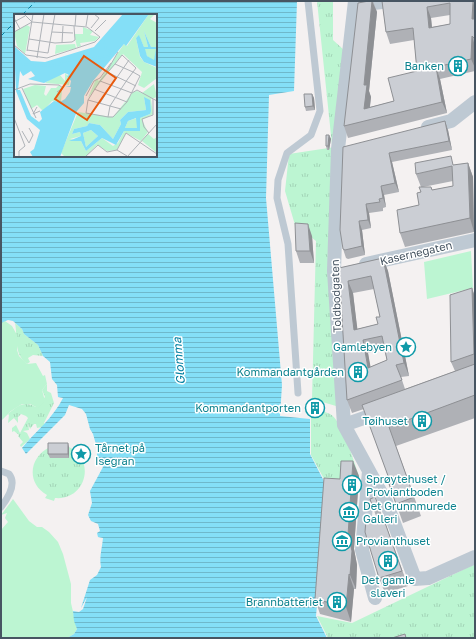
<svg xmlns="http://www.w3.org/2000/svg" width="476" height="639" viewBox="0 0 476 639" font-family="'Golos Text',sans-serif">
<defs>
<pattern id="grass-tufts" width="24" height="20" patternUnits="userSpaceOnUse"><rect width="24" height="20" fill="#bcf5d2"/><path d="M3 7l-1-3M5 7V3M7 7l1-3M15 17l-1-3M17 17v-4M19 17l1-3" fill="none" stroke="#a3d4b7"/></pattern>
<pattern id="water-rules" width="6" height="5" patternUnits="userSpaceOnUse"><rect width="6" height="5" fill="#84dff7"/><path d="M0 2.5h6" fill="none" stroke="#6eb8cb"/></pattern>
</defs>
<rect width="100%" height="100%" fill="#f4f1f1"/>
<path fill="url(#grass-tufts)" d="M317,1H333V40L344,50L332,145Z
M335,147L336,406L312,399L316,241L295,225L285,191L289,154Z
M15,323L22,329L24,334L38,345L43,356L33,355L28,358L30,362L27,364C13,353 18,337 15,323Z
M47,384V391L51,393L54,403L44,423L45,424L42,427L37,428L36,424H34L30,429L28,423L29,430L23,431L27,433L30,439L21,447L20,445L23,442L18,436L19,435L14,431L12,432V428L16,425L20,433L28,418L26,416L21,414L18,417V423L14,418L8,423L9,415L8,414C17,406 24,400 36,407L45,397L42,390Z
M311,411C318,411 324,411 330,414C342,420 354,462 359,476L346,475L329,488L311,455Z
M50,447V458H69V447C97,461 85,501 55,498L54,501L45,498L47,495C26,483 29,457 50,447Z
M475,564V638H328L317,616L352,623Z"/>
<path fill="#bcf5d2" d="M471,251L473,288L427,299L424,262Z
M5,321L12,326L17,335V350L19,356L27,364L36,363L43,376L45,375L47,384L42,390L45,401L38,408L30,404H22L11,411L1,421V323Z
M13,499L29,521L37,527H42L49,532L58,542L63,554L71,584V603L77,629L74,634L67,638H1V530L8,522L5,518L7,513L1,515Z"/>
<path fill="url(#water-rules)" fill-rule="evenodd" d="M1,1H297L294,91L269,95L266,198L282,385L280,416L310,419V454L328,489L316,616L327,638H67L74,634L77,629L74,621L73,611L79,612L83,609L87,597L81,608L90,580L97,575L101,567C99,557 102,549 103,538L98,537L97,533L100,531L98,524L91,521L88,515L92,503L90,491L103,467L97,457V448L93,434L90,429L86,414L82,409L69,405L65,415L26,454L22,448C36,431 53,418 63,398L58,397L57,385L52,379L50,362L43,356L38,345L24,334L22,329L13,321L8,320L1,323ZM15,15H156V156H15Z"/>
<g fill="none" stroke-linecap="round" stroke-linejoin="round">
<path stroke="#0380a2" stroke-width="1" stroke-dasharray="5 4" stroke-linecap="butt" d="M22,15L36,1
M1,36L15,22"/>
<path stroke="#bec9d3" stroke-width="7" d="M298,393L288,244L277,198L278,180L287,153L311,135L320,111L308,1
M1,471L9,474C17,484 8,498 1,507"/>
<path stroke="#bec9d3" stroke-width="14" d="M355,1L338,149L334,271L344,425L386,502L415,579L428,578L475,557
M355,5L391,1
M428,127L451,121L475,102
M366,264L475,240
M344,425L384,411
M369,471L362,550L375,598"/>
</g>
<path fill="#afb1b6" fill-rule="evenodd" d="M369,1H373L377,12L369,91L371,97L370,107L394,101L417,71L414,40L390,44L386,32L382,1H475V71L440,79L447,113L348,138L344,126ZM450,15V24L432,27L431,18Z
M312,94L314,98L315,110L306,111L305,107Z
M448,130L452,150L392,162L399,192L384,195L386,207L383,208V211L369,213L371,228L362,230L365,255L348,259L346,258L343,249V147Z
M329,135L331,139L329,150H327L326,146Z
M468,163L473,177L474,232L405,247L400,233L419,205L421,187L416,174L455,165ZM453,181V186L432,190L423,187Z
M312,236L314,263H300L296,251Z
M383,258L388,271L409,376L401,377L405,389L455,371L451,362L472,288L475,297V418L396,446L421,516L403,523L389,484H391L364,409L352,413L347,400L339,268ZM374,289L380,317L378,324L357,329L353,293ZM384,349L387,360L370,367L368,353Z
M69,447V458H50L48,454Z
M359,476L354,549L357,565L356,589H354L351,622L320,614L315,599L340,479Z
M375,497L382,515L376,516L372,505Z
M383,517L408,586L385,593L379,578Z"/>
<path fill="#8e9094" d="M372,1L377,12L369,91L371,97L368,121L364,109V85Z
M473,2L475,8V26L472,19Z
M427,7L431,18L433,39L429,28Z
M472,36L475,46V68L471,59Z
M436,67L440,79L447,113L442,102Z
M312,94L314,98L315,110L313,106Z
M445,121L448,130L452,150L449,141Z
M329,135L331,139L329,150L328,146Z
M389,153L392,162L399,192L395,183Z
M468,163L473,177L474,232L470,218Z
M381,186L384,195L386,207L383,198Z
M366,204L369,213L371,228L368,220Z
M359,221L362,230L365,255L362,246Z
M308,224L312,236L314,263L310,251Z
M383,258L388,271L409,376L404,363Z
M348,281L353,293L359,342L354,330Z
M472,288L475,297V357L474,354Z
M363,340L368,353L373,380L368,368Z
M68,443L69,447V458L68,454Z
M353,461L359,476L354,549L357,565L356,589L350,575L348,535Z
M349,574L354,589L351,622L346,607Z"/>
<path fill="#cbced4" stroke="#8e9094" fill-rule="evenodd" d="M369,1H372L364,85H367L364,109L394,101L388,78L417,71L413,28L386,32L382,1H475L473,2L472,19H475V39L472,36L471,59L436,67L442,102L344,126L358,3ZM450,3V24L429,28L427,7Z
M304,94H312L313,106L305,107Z
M445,121L449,141L389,153L395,183L381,186L383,198L379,199L380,202L366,204L368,220L359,221L362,246L345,250L343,249L340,230L343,147Z
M326,135H329L328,146H326Z
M451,156L453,165L468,163L470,218L400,233L397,210L419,205L417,193L421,192L419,187H431L432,190L453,186L452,166L416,174L415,163Z
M295,223L308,224L310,251H296Z
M383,258L404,363L396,365L402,380L347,400L339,268ZM371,276L380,317H376L378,324L354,330L348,281ZM382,336L387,360L368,368L363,340Z
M472,288L474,354L451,362L450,295Z
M475,364V395L389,427L414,497L396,504L389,484H391L362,405Z
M48,443H68V454H48Z
M341,461H353L348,535L352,551L350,575L349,574L346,607L315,599L324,478L340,479Z
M375,497L378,504L372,505L370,499Z
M383,517L402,571L379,578L365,532L366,520Z
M405,634L406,638H392Z"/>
<defs>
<symbol id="building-ring" viewBox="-11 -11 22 22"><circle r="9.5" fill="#fff" stroke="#0f9aa8" stroke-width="1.5"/><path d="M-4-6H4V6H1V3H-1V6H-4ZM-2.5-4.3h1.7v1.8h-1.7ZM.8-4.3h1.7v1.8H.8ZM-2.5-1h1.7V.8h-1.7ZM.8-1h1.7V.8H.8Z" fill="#0f9aa8"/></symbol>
<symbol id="sight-ring" viewBox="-11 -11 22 22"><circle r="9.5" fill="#fff" stroke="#0f9aa8" stroke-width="1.5"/><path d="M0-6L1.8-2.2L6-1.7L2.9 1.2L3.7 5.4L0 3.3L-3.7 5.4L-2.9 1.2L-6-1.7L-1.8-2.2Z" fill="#0f9aa8"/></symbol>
<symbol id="museum-ring" viewBox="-11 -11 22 22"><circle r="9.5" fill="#fff" stroke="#0f9aa8" stroke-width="1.5"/><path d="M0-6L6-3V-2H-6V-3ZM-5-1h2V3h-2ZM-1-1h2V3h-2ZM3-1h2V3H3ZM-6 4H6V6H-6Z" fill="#0f9aa8"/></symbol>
</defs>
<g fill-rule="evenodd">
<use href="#building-ring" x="447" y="55" width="22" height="22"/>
<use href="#sight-ring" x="395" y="336" width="22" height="22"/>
<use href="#building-ring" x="347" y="361" width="22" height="22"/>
<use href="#building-ring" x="304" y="397" width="22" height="22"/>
<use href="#building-ring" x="411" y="410" width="22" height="22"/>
<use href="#sight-ring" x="70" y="443" width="22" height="22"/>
<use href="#building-ring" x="341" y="474" width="22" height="22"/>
<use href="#museum-ring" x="338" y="501" width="22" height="22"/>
<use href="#museum-ring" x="331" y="530" width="22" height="22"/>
<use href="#building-ring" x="377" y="550" width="22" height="22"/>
<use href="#building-ring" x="326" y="591" width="22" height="22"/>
</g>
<g text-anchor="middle" stroke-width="3" stroke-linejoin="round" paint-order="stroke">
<g font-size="11" fill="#0d838f" stroke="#fff" text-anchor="end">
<text x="444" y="70">Banken</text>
<text x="392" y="351">Gamlebyen</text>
<text x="344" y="376">Kommandantgården</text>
<text x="301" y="412">Kommandantporten</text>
<text x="408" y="425">Tøihuset</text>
<text x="95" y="452" text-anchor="start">Tårnet på<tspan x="95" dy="13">Isegran</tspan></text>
<text x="366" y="483" text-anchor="start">Sprøytehuset /<tspan x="366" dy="13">Proviantboden</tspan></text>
<text x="363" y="510" text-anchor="start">Det Grunnmurede<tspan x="363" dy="13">Galleri</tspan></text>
<text x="356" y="545" text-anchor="start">Provianthuset</text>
<text x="388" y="584" text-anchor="middle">Det gamle<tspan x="388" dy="13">slaveri</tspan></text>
<text x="323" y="606">Brannbatteriet</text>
</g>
<g font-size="11" fill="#475562" stroke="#fff">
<text transform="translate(416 253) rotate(-13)" y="4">Kasernegaten</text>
<text transform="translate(336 296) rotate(-92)" y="4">Toldbodgaten</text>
</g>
<g font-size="12" font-style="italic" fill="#0380a2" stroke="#fff">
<text transform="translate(179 361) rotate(-95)" y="4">Glomma</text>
</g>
</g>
<g transform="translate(14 14)">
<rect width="143" height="143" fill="#f4f1f1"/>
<path d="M135,0H141L136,5L143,9V33H137L130,17L134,33H130L125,22L122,24L126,43L130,48L143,54V64L130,74L124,71L128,58L109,40L74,84L82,65L85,67L110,30L113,32ZM143,34L140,47L133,42L130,35ZM140,70L143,83L137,85L139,100L128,106L134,118L127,127L112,119L103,136L93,137L83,131L71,143H51L47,139L64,98L99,103L119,78L123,77L128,79ZM130,83L136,100L126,104V117H110L104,129L99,132L88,124L72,137L67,127L56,125L67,122L66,118L58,120L60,115L73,112L75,109L86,111L99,125L107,110L106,106L114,98L132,96ZM123,104V114H111L114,107ZM77,116L84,122L72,133L69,119ZM134,120L140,125L143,123V139L128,127Z" fill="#bcf5d2" fill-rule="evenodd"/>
<path d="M13,11L16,13L11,40L3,32L0,18ZM69,13L79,17L76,21L85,23L81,27L66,29L67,32L63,33L60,20H69ZM61,30L62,34L41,40L42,31ZM51,59L56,64L55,71L31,69L43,61H46L51,67ZM21,71L32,72L30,80L32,82L37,74H42L45,71L49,75L45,78L48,76L47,88L38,87L29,97L23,91L17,95L9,75Z" fill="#bcf5d2"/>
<path d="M109,0H135L112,32L110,30L79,67L70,82V89L63,97L46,143H19L16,138L20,135L26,116L13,105L2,77L0,32L17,47L31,48L80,33ZM6,57L9,62L17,57L21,62L14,65L30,69L51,59L55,61L53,62L57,67L56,72L51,73H57L56,78L51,85L46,88L40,87L26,98L28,105L25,108L17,102L6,76H4ZM130,17L137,33H143V53L130,48L126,42L122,24L125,21L130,33H134ZM131,35H142L140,46L133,42ZM130,83L136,86L137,97L136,100L126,104V117H110L102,131L88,124L72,137L67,127H55L67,122L66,118L58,120L60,115L73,112L75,109L86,111L99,125L107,110L106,106L114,98L132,96ZM122,104L123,114H111L114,107ZM77,116L84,122L72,133L69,119Z" fill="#84dff7" fill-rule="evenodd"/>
<path fill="none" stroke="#84dff7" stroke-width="2" d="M89,25L92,35L100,40L103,37M0,40L5,46L0,50L34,52L100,41"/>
<path fill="none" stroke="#afb3b8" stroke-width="1" d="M10,0L18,8L73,13L86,23L81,28L33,44L12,41M0,4L6,15M0,8L11,2M61,12L62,0M72,12L74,0M77,14L85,4L80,0M81,17L92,6M0,18L18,8M38,18L59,19M15,25L41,29L58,28L61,26L60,12M48,29L49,12M0,31L12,41M13,36L34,39L41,0M13,37L19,0M23,44L30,0M93,57L104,38M93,58L122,72M86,67L118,79L123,76M99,69L115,46M8,74L22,104M80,75L113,88M0,76L16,70L45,71L49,74L43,78M123,76L143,87M72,82L80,67L86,64L97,49M139,85V101M74,86L107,95M86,89L96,73M23,93L19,100L26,97M94,103L96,92L107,75L113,66L122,54L108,41L101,50L86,67L74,86L72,99L94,103H99L113,88L126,62L119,58L101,50M0,104L11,132L5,137V143M8,117L15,129L19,121L15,114M135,119L130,113L128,105L139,101M103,136L112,119L143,140M71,143L84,131L93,138L103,136L113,142M113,143L143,110"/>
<path fill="#e8590c" fill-opacity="0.15" stroke="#e8590c" stroke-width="2" d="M70,42L102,64L73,106L41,85Z"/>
<rect width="143" height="143" fill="none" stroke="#475562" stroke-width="2"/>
</g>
<rect width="476" height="639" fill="none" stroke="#475562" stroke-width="4"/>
</svg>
